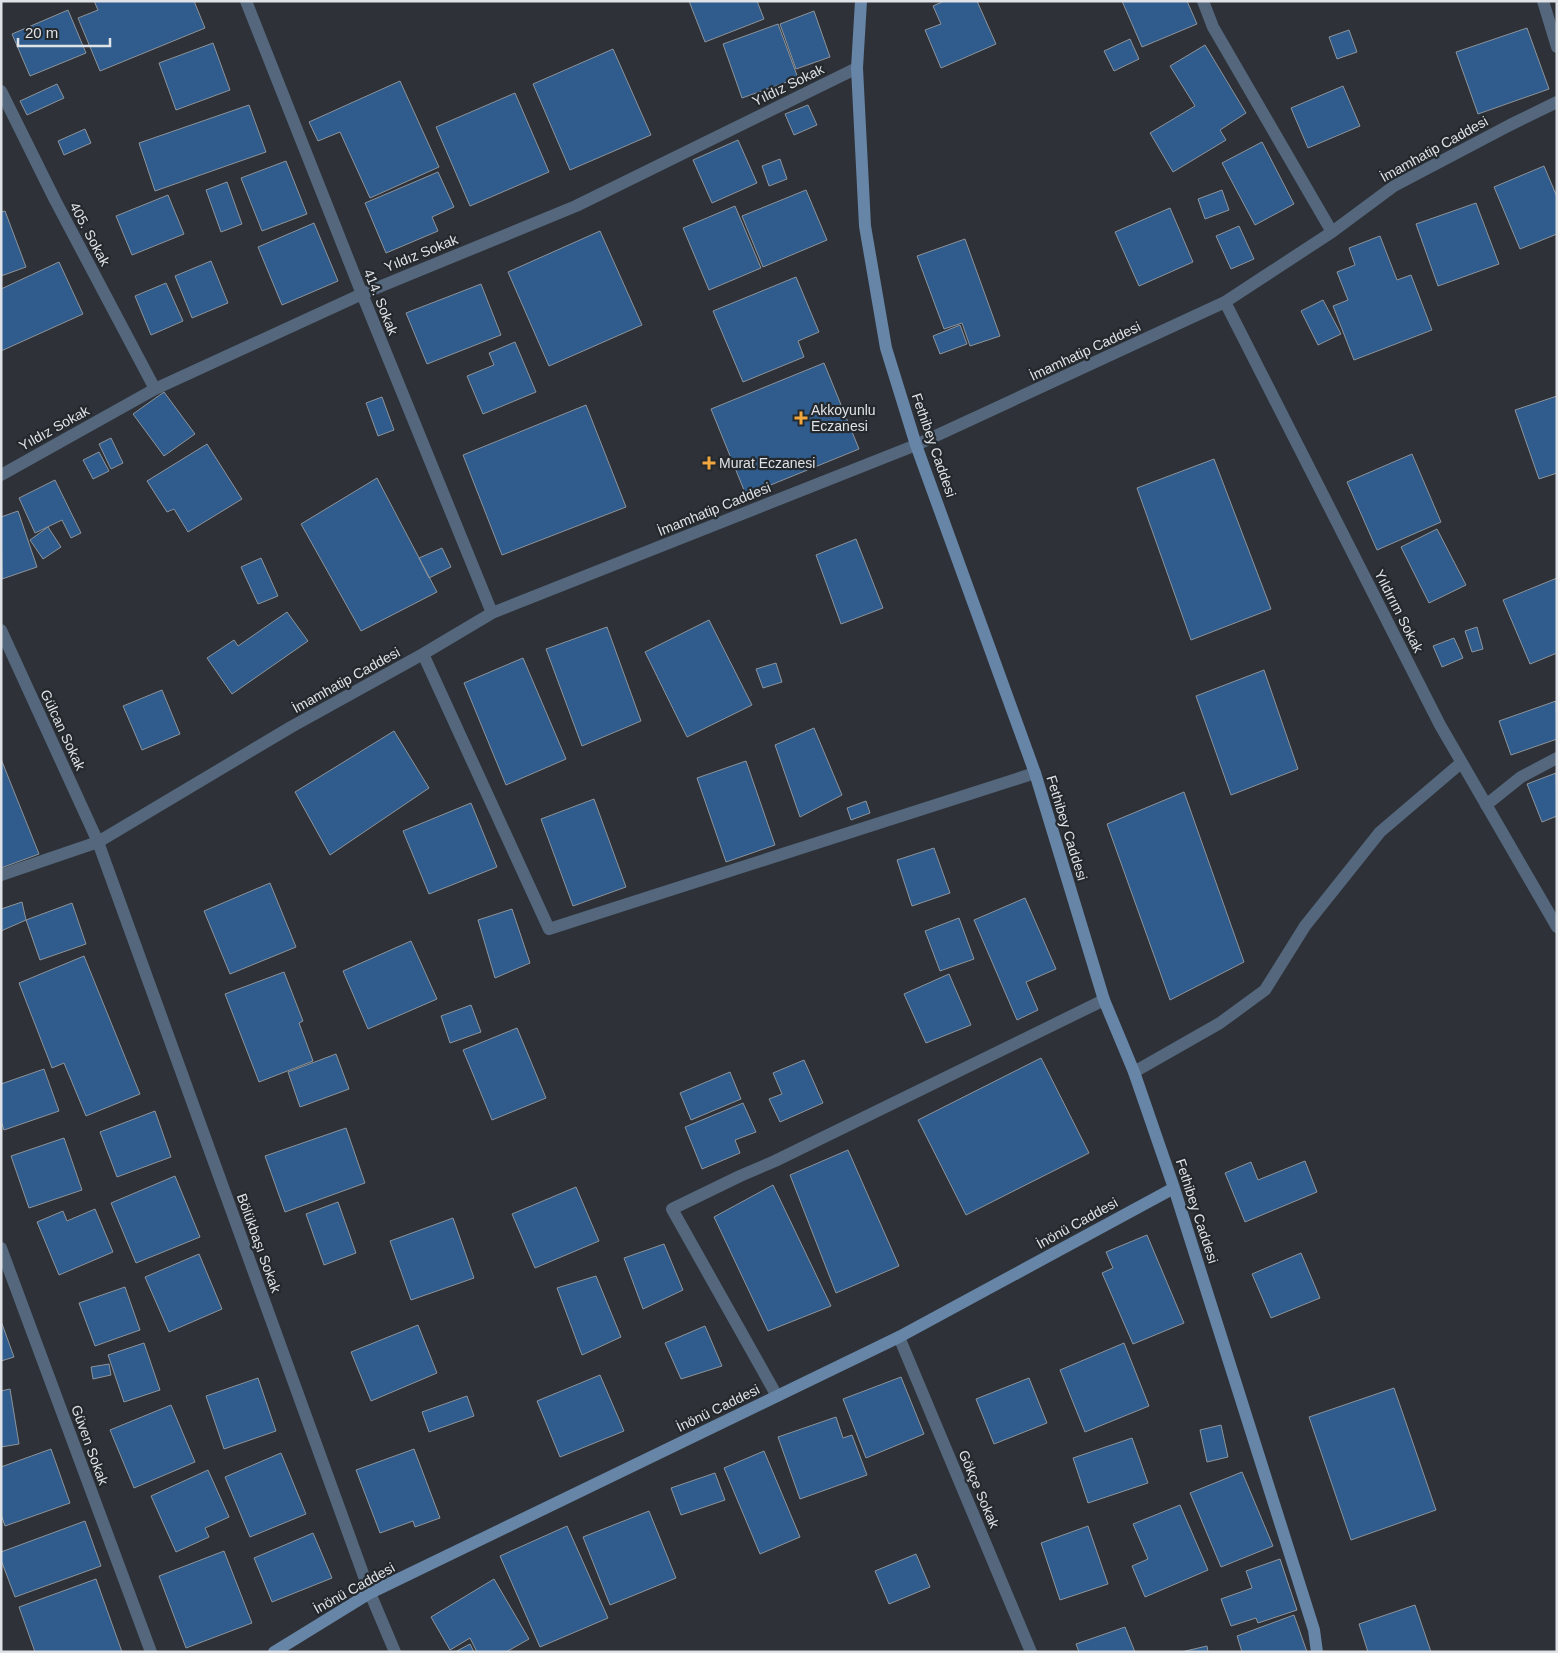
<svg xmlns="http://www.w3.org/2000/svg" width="1558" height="1653" viewBox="0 0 1558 1653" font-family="Helvetica,sans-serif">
<rect width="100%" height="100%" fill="#2e3238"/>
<path fill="#2f5c8c" stroke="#8d939a" d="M94,1H194L205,28L100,71L78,18L98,10Z
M689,1H757L764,19L705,42Z
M944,1H977L996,44L941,68L925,30L941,24L933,6Z
M1122,1H1187L1197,24L1142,47Z
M68,10L86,53L30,76L12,34Z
M814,11L830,57L796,69L780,24Z
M778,24L798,78L742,98L723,44Z
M1527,28L1549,89L1478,114L1456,52Z
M1349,30L1357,52L1337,59L1329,37Z
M1130,39L1139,59L1114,71L1104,51Z
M213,43L230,90L176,110L159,63Z
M1205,45L1246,113L1220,130L1226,140L1173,172L1150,133L1195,106L1170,66Z
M613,49L651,135L570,170L533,84Z
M400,81L439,167L370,198L340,132L318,141L309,122Z
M57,84L64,98L27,115L20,101Z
M1343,86L1360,126L1308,148L1291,108Z
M515,93L549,172L470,206L436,127Z
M249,105L266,152L155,191L139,143Z
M808,105L817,125L794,135L785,114Z
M85,129L91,143L64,155L58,141Z
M738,140L757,183L712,203L693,160Z
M1262,142L1294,204L1255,225L1222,163Z
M780,159L787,179L769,186L762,166Z
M286,161L307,214L262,231L241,178Z
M1544,166L1557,197V234L1520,249L1494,187Z
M438,172L454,207L432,217L438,231L386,253L365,203Z
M227,182L242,224L221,232L206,190Z
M806,190L827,240L763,267L742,216Z
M1222,190L1229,210L1205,219L1198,199Z
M168,195L184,234L132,255L116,216Z
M1476,203L1499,264L1438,286L1416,224Z
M735,206L761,268L709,290L683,228Z
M1170,208L1193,262L1139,286L1115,232Z
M5,211L26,267L1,276V212Z
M314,223L338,281L282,305L258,247Z
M1239,226L1254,259L1231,269L1216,236Z
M600,231L642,325L549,366L508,272Z
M1380,236L1397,280L1411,275L1432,330L1354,360L1333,306L1348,300L1337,272L1355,265L1349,248Z
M965,239L1000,336L970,346L962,323L944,329L917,256Z
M211,261L228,303L192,318L175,276Z
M59,262L83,314L1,351V289Z
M796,277L819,332L798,341L804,357L743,382L713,311Z
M166,283L183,321L151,335L135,296Z
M481,284L501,335L427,364L406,313Z
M1323,300L1341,334L1318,345L1301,311Z
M960,325L967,344L940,354L933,336Z
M515,342L536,392L483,414L467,376L494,365L489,353Z
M824,363L859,449L746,495L711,409Z
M164,392L195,434L164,456L133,414Z
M1557,396V473L1539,479L1515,410Z
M382,397L394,430L378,436L366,403Z
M586,405L626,507L502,555L463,455Z
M111,438L123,463L111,469L99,444Z
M207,444L242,499L188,532L174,509L167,512L147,481Z
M99,452L109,471L93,479L83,460Z
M1412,454L1441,522L1377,550L1347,482Z
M1214,459L1271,609L1191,640L1137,488Z
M377,478L437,592L361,631L301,524Z
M55,480L81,533L71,538L62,520L35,533L19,498Z
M18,511L37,567L2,579L1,517Z
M48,527L61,547L43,559L30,540Z
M1437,529L1466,585L1429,603L1401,547Z
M856,539L883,608L841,624L816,555Z
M442,548L451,567L429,578L419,558Z
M261,558L278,596L258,604L241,567Z
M1557,578V653L1530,664L1503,600Z
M287,612L308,641L232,694L207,658L234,640L238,646Z
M709,620L752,705L687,737L645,652Z
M607,627L641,721L582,746L546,649Z
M1477,627L1483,649L1472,652L1465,631Z
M1454,638L1463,658L1442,667L1433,646Z
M523,658L566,759L506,785L464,683Z
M776,663L782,682L763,688L756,669Z
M1264,670L1298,769L1231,795L1196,696Z
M162,690L180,734L142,750L123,706Z
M1556,701L1557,739L1511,755L1499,721Z
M814,728L842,795L800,817L775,745Z
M394,731L429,788L330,855L295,792Z
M1,759L39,854L1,868Z
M746,761L775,845L726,862L697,778Z
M1556,773L1557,816L1542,822L1527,784Z
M1184,792L1244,962L1170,1000L1107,824Z
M594,799L626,887L573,906L541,819Z
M866,801L870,813L851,820L847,808Z
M471,803L497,867L429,894L403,831Z
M934,848L950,893L912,906L897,860Z
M270,883L296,947L230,974L204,911Z
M1025,898L1056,969L1026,982L1038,1010L1017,1020L974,920Z
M22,902L26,920L1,931V909Z
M72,903L86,944L40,960L26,920Z
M512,909L530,963L495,978L478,920Z
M959,918L974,959L940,971L925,931Z
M411,941L437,999L368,1029L343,971Z
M84,956L140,1094L86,1116L64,1063L52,1068L19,983Z
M284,972L303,1021L299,1023L313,1061L259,1082L225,994Z
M949,974L971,1025L926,1043L904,994Z
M471,1005L481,1032L450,1043L441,1016Z
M517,1028L546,1098L492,1120L463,1050Z
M336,1054L349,1089L300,1107L288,1072Z
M1041,1058L1089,1153L966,1215L918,1120Z
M804,1060L823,1103L780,1122L769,1099L782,1094L773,1073Z
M44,1069L59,1111L4,1130L1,1121V1084Z
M730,1072L741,1099L691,1120L680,1093Z
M743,1103L756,1132L735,1140L740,1153L702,1169L685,1127Z
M155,1111L171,1157L117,1177L100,1132Z
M346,1128L365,1183L285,1212L265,1156Z
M64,1138L82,1190L29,1208L11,1156Z
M848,1150L899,1266L836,1293L790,1175Z
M1305,1161L1317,1192L1245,1222L1225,1173L1251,1162L1258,1180Z
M175,1176L200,1237L136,1263L111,1203Z
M773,1185L831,1306L768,1331L714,1217Z
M576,1187L599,1241L535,1268L512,1214Z
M338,1202L356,1253L324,1265L306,1214Z
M95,1209L113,1252L59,1275L37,1222L63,1211L67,1221Z
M453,1218L474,1278L411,1300L390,1241Z
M1147,1235L1184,1323L1133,1344L1102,1273L1113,1268L1106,1252Z
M664,1244L683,1290L643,1309L624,1258Z
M1301,1253L1320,1298L1271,1318L1252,1274Z
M199,1254L222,1309L169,1332L145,1277Z
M596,1276L621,1337L582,1355L557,1288Z
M125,1287L140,1330L95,1346L79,1303Z
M1,1321L14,1357L1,1361Z
M418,1325L437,1373L371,1401L351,1352Z
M705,1326L722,1366L681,1379L665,1343Z
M144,1343L160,1390L124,1402L108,1355Z
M1124,1343L1149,1406L1085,1432L1060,1370Z
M109,1364L111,1375L93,1379L91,1367Z
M600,1375L624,1431L560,1457L537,1401Z
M901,1377L924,1434L866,1458L843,1399Z
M258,1378L276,1431L224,1449L206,1396Z
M1029,1378L1047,1423L994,1444L976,1399Z
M1394,1388L1436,1510L1351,1540L1309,1417Z
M10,1389L19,1444L1,1447V1391Z
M467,1396L474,1416L429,1432L422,1412Z
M171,1405L195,1462L134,1488L110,1430Z
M836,1417L843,1438L852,1435L867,1475L800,1499L778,1437Z
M1221,1425L1228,1457L1207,1462L1200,1430Z
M1132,1438L1148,1483L1088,1503L1073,1458Z
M51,1449L70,1503L5,1526L1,1514V1467Z
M414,1449L440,1518L415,1527L413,1521L380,1533L356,1470Z
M764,1451L800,1537L760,1554L724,1468Z
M281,1453L306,1514L250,1537L225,1477Z
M208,1470L229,1517L205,1528L209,1537L176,1552L151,1496Z
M1242,1472L1273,1546L1221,1567L1190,1493Z
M715,1473L725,1500L681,1515L671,1488Z
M1180,1505L1208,1570L1145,1597L1132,1566L1148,1559L1133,1524Z
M649,1511L676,1578L610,1605L583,1537Z
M85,1521L101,1566L15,1597L1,1560V1552Z
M567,1526L608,1618L540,1647L500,1556Z
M1088,1526L1108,1584L1060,1600L1041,1543Z
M313,1533L332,1578L272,1602L254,1558Z
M224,1551L252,1623L186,1648L159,1576Z
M916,1554L930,1587L889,1604L875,1571Z
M1280,1559L1297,1610L1258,1623L1256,1618L1231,1626L1221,1599L1252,1588L1246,1571Z
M96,1579L122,1652H35L19,1607Z
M494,1579L529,1639L506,1652H477L470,1638L450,1650L431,1617Z
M1415,1605L1431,1652H1368L1359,1624Z
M1294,1615L1307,1652H1242L1237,1636Z
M1125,1627L1135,1652H1079L1076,1644Z
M470,1644L474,1652H455Z
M1207,1646L1208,1652H1181Z"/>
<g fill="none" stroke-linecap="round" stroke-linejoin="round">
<path stroke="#54677d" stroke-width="12" d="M246,1L362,294L492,613
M1203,1L1213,27L1332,232
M1543,1L1557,47
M1,91L55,200L155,389
M1225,302L1440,725L1557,927
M1,475L155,389L362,294L576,206L857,68
M1,630L98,842L370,1593L395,1652
M423,654L549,929L1035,773
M1486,805L1521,777L1557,758
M1,875L98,842L291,727L423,654L492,613L916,445L1225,302L1332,232L1394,186L1510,125L1557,102
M1134,1072L1220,1023L1265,990L1305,926L1380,832L1461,763
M1,1248L151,1652
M899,1337L1031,1652
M777,1396L672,1209L740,1176L775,1161L1104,1000"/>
<path stroke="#6685a7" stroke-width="12" d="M861,1L857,68L865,226L886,348L916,445L1035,773L1104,1000L1134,1072L1174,1188L1314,1630L1317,1652
M274,1652L370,1593L899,1337L1174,1188"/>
</g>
<g fill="#efa73e" stroke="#24292e" stroke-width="2">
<path d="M798.5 410.5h5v5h5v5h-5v5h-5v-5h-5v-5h5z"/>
<path d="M706.5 455.5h5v5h5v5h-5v5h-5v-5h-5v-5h5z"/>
</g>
<g text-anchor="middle" stroke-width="4.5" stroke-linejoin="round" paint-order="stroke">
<g font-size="14" fill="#dfe2e6" stroke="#24292e">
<text transform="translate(788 85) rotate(-26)" y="5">Yıldız Sokak</text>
<text transform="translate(1434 149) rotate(-29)" y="5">İmamhatip Caddesi</text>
<text transform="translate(90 234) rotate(62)" y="5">405. Sokak</text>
<text transform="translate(421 253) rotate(-22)" y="5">Yıldız Sokak</text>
<text transform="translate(381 302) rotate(68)" y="5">414. Sokak</text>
<text transform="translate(1085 351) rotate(-25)" y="5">İmamhatip Caddesi</text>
<text transform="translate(54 428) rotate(-29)" y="5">Yıldız Sokak</text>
<text transform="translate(934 445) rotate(71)" y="5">Fethibey Caddesi</text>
<text transform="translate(714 509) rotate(-22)" y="5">İmamhatip Caddesi</text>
<text transform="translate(1399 611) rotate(63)" y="5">Yıldırım Sokak</text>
<text transform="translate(346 680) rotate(-29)" y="5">İmamhatip Caddesi</text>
<text transform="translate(63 730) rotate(65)" y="5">Gülcan Sokak</text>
<text transform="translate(1067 828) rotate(73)" y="5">Fethibey Caddesi</text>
<text transform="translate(1197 1211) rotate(72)" y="5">Fethibey Caddesi</text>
<text transform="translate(1077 1223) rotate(-29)" y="5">İnönü Caddesi</text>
<text transform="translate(259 1243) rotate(70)" y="5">Bölükbaşı Sokak</text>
<text transform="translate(718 1408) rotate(-26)" y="5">İnönü Caddesi</text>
<text transform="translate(90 1445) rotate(70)" y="5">Güven Sokak</text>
<text transform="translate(979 1489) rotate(67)" y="5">Gökçe Sokak</text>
<text transform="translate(354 1588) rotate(-29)" y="5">İnönü Caddesi</text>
</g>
<g font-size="14" fill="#dfe2e6" stroke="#24292e" text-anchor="start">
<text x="811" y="415">Akkoyunlu<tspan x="811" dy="16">Eczanesi</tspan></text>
<text x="719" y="468">Murat Eczanesi</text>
</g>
</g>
<rect width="1558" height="1653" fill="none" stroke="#dfe2e6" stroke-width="5"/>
<path d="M18 38v8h92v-8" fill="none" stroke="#dfe2e6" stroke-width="2.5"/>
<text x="25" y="38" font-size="15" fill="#dfe2e6" stroke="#24292e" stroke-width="4" paint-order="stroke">20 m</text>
</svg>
